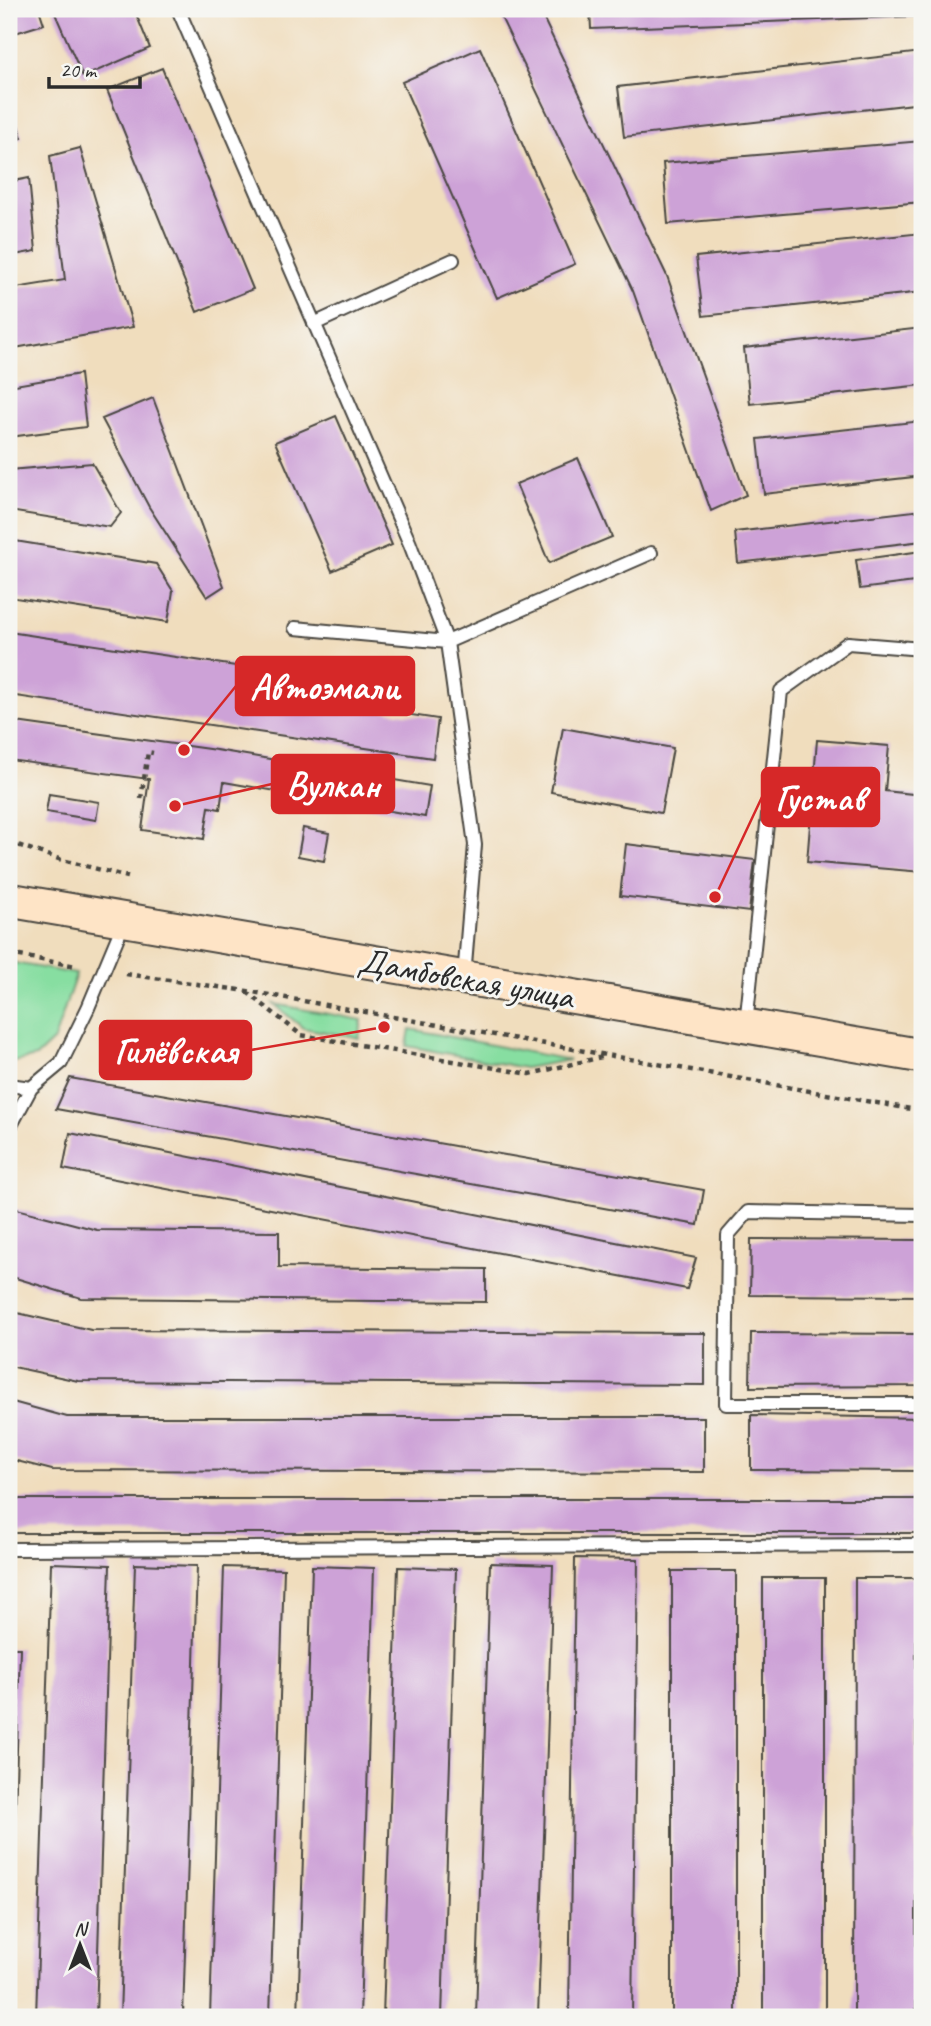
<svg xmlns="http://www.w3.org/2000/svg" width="931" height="2026" viewBox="0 0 931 2026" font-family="Caveat,sans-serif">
<rect width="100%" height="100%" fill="#f6f6f2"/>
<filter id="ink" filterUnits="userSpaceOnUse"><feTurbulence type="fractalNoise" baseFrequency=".0143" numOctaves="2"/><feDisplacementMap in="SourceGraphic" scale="14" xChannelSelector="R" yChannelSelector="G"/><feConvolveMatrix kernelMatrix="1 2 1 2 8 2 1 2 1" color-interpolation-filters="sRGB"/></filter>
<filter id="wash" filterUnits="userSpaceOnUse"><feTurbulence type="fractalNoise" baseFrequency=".00686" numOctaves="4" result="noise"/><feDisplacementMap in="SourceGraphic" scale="28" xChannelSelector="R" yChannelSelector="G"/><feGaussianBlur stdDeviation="1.57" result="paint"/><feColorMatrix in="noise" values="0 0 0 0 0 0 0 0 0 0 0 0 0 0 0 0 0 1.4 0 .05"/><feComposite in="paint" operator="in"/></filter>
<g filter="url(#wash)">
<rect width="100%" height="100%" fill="#f0ddbd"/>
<path fill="#87dea1" stroke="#598466" stroke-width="2" d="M9,962L76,974L54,1040L36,1057L9,1063Z
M274,1004L362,1020L359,1038L303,1028Z
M410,1029L569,1060L525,1068L407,1046Z"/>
<g id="blocks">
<path fill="#cda2d7" d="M9,9H39L44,24L9,35Z
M53,9H134L150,48L83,77Z
M497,9H539L667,276L746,495L711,511L633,291Z
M590,9H922V16L591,29Z
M480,48L575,264L497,298L402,82Z
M922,52V103L624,137L618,87Z
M162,68L253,289L197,312L107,90Z
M9,96L22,138L9,141Z
M922,141V202L668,224L663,163Z
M80,148L133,327L9,349V289L65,280L50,156Z
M29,178L36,251L9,256V182Z
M922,233V292L703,316L696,257Z
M922,328V385L750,404L744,348Z
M80,374L86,427L9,437V386Z
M153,398L224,586L207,597L149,507L102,419Z
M336,416L392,545L332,571L275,442Z
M922,421V476L764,494L758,439Z
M578,458L612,537L549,563L516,484Z
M92,463L121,513L110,527L9,511V470Z
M922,510V541L738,563L735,532Z
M9,540L156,564L173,591L168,622L9,597Z
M922,551V581L860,589L856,560Z
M9,632L323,679L320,701L438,719L433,758L9,695Z
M9,721L216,750L430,786L425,817L224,782L220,809L209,807L204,839L142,830L149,779L9,760Z
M563,728L673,748L661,813L551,792Z
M817,740L889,746L885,791L922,795V872L807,862Z
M49,794L99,802L96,820L46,812Z
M303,828L329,833L324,861L298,856Z
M626,844L755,860L749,912L620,896Z
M70,1078L704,1190L698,1225L56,1109Z
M70,1133L696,1258L687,1289L63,1169Z
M9,1207L97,1230L279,1232V1267L486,1269V1302L81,1298L9,1276Z
M751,1239L922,1240V1296L750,1295Z
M9,1311L91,1330L705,1333V1385L78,1381L9,1366Z
M751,1333L922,1334V1386L750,1387Z
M9,1401L67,1417H704V1472L52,1470L9,1459Z
M751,1415L922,1418V1471L751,1470Z
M9,1499H922V1533H9Z
M575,1558L638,1559L632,2017H569Z
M51,1563L110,1565L96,2017H36Z
M490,1563L553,1565L538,2017H476Z
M135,1564L197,1566L183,2017H120Z
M312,1566L374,1568L360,2017H298Z
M224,1567L284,1569L270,2017H210Z
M398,1567L456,1569L442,2017H383Z
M672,1571H736V2017H672Z
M763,1578H825V2017H763Z
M855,1578H916V2017H854Z
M9,1648H20L11,1952H9Z"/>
</g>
</g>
<g filter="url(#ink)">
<use href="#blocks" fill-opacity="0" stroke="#494641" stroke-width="2"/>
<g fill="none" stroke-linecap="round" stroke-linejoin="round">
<defs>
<path id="lane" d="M178,9L410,544L447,642L475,845L464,977
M314,324L453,260
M295,628L447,642L651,553
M746,1024L781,691L848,643L922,649
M9,1085L31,1088L61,1063L88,1008L124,922
M9,1129L31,1088
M922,1215L748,1212L728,1235L726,1404H922
M9,1549L922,1545"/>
<path id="secondary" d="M9,900L922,1056"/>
</defs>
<use href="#lane" stroke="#494641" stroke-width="16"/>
<use href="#secondary" stroke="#494641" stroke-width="37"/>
<path stroke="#494641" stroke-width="4.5" stroke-dasharray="5 5" stroke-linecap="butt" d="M141,799L148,752L153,753
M9,842L59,859L128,877
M9,954L76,966
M126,974L247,991L922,1111
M247,992L301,1035L530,1074L606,1056"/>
<use href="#lane" stroke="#fff" stroke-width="12"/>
<use href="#secondary" stroke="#fee4c6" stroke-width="33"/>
</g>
</g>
<g text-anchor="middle" stroke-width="6" stroke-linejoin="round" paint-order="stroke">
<g font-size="35" fill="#2b2b2b" stroke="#f6f6f2">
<text transform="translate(466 978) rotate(10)" y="12">Дамбовская улица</text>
</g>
</g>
<path fill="none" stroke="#d62828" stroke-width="2.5" d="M184 750L236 686M175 806L272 784M715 897L762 797M384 1027L251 1050"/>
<g fill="#d62828" stroke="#f6f6f2" stroke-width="2.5">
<circle cx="184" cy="750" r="7"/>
<circle cx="175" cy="806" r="7"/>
<circle cx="715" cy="897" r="7"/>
<circle cx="384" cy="1027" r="7"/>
</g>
<g fill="#d62828" stroke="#d62828" stroke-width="2.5">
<rect x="236" y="657" width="178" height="58" rx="7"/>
<rect x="272" y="755" width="122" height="58" rx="7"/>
<rect x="762" y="768" width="117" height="58" rx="7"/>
<rect x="100" y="1021" width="151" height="58" rx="7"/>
</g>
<g font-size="37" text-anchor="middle" font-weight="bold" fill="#fff">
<text x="325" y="699">Автоэмали</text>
<text x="333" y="797">Вулкан</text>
<text x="820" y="810">Густав</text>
<text x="176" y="1063">Гилёвская</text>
</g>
<rect width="931" height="2026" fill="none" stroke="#f6f6f2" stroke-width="35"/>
<g transform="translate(80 1945)" stroke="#f6f6f2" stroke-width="5" paint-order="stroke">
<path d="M0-5L12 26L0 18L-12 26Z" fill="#2b2b2b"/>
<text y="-10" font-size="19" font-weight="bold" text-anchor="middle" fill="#2b2b2b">N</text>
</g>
<path d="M49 77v10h91v-10" fill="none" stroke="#2b2b2b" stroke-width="3.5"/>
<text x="60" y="77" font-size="21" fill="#2b2b2b" stroke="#f6f6f2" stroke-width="5" paint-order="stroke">20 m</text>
</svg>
